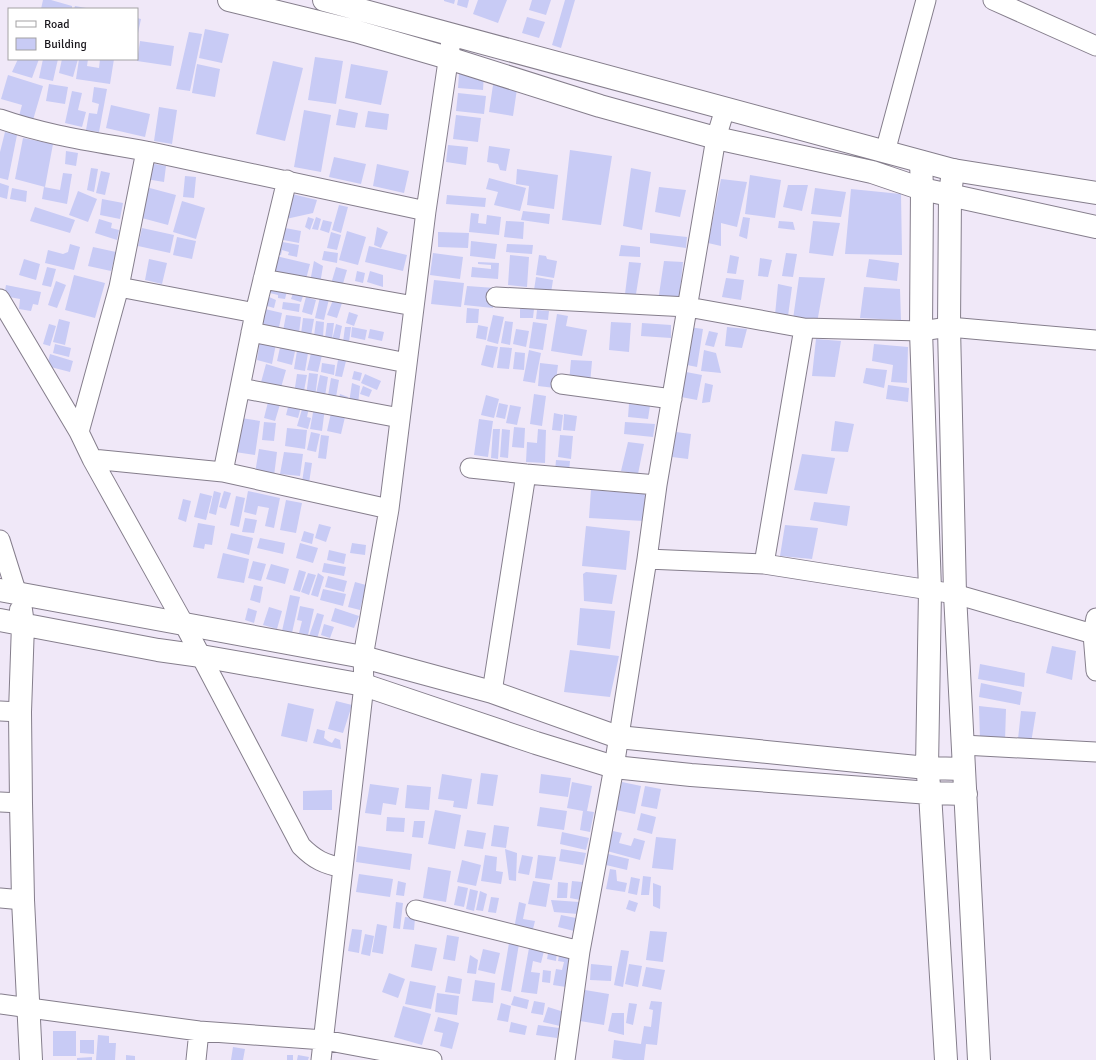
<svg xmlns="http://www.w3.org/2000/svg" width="1096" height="1060" viewBox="0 0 1096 1060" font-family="Signika,sans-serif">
<rect width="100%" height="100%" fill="#f0e8f8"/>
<path fill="#c8cbf5" d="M43,0H51L72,6V9H41Z
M444,0H455L454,4L444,1Z
M458,0H469L467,8L457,5Z
M478,0H507L498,23L473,14Z
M532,0H551L546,15L529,10Z
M565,0H575L561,48L552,45Z
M75,6L86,8V9H74Z
M527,17L545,22L539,38L522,33Z
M137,18L141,19L138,33H137Z
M205,29L229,34L222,63L199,58Z
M189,32L202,34L190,91L176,89Z
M140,41L174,46L171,66L137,61Z
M315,57L343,61L336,104L308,100Z
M18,59H39L32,78L12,72Z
M43,59H58L53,81L39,78Z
M62,59H78L73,77L59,73Z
M79,59H88L87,66L99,68L100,59H114L110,84L76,79Z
M273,61L303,68L285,141L256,134Z
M197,64L220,69L215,97L192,93Z
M351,64L388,71L381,105L345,98Z
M459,73L484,74L483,90L458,88Z
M8,75L43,86L33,120L19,116L22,105L1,99Z
M49,84L68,87L65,104L46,101Z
M493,85L517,89L513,116L489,112Z
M94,87L107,89L99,132L86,130L89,113L97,114L99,104L92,102Z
M72,91L82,93L78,110L86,112L82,127L65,123Z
M458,93L486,96L484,114L456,111Z
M111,105L150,114L145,137L106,128Z
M159,107L177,110L172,144L154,141Z
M339,109L358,113L355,128L336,125Z
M304,110L331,115L321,172L294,167Z
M368,111L389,114L387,130L365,127Z
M456,115L481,118L478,142L453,139Z
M5,132L17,135L8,180L0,178V152Z
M23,138L53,144L45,187L15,179Z
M448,145L468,147L466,165L446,162Z
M489,146L510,149L506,171L500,170L498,164L487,162Z
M570,150L612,156L601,225L562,220Z
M66,151L78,153L76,166L65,164Z
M334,157L366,164L361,184L329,177Z
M149,163L166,166L164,182L146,179Z
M377,164L409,171L404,193L373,186Z
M91,168L98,169L94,192L87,190Z
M631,168L651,172L642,230L623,226Z
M517,169L558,175L554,209L527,205L529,186L516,184Z
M101,171L110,173L105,195L96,193Z
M63,173L72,174L67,204L42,199L44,187L60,190Z
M750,175L781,180L775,218L745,214Z
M185,176L196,177L194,198L183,197Z
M489,178L526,188L520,211L494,205L498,192L486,189Z
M721,179L747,182L737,227L721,223V246L708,243Z
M0,183L9,186L7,199L0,197Z
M788,185H808L802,211L783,207Z
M146,187L176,195L168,225L138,217Z
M659,187L686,190L680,217L655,212Z
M12,188L27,191L26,202L10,199Z
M815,188L846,192L841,217L811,214Z
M851,189L901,194L902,255L845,254Z
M78,191L97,199L88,222L69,215Z
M292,194L317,200L313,213L286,219Z
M447,195L486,198L485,207L446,204Z
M102,199L123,203L120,219L100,215Z
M182,201L205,208L196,239L173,232Z
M339,205L348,207L341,233L332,230Z
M35,207L75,220L70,233L30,221Z
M523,211L550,214L549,224L521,220Z
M471,213L479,214L478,223L486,224L487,215L501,217L499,235L469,232Z
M308,217L314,219L310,230L305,227Z
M316,217L321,219L318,230L312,229Z
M743,217L750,218L747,239L739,236Z
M99,219L112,223L111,228L119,230L117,240L95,233Z
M323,220L332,222L329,233L320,230Z
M506,221L524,222L523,239L504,237Z
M779,221L793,222L795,230L778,228Z
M813,221L840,223L833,256L809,253Z
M280,227L301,231L299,243L278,239Z
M377,227L388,232L381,248L374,245Z
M142,228L174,235L170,253L138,246Z
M347,231L366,237L358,265L339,260Z
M331,232L341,235L337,250L327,248Z
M438,232L469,233L468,248L438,247Z
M650,233L687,237L686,248L650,243Z
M177,237L196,241L192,259L173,255Z
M277,241L299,245L297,257L288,255L289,252L282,250L281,255L274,254Z
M471,241L497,244L495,259L470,256Z
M70,244L80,247L74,270L45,263L48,250L63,254L68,252Z
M507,244L533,245L532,254L506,252Z
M621,245L640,247V257L619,256Z
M369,246L407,255L403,271L365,262Z
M93,247L116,252L111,271L88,266Z
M324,251L338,253L337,263L322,260Z
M433,253L463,257L460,279L430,275Z
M786,253L797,254L793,277L782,276Z
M510,255L529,257L527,287L508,285Z
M539,255L546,256L547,259L557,261L554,278L536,275Z
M730,255L739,257L736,274L727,273Z
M276,256L310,264L305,283L272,276Z
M760,258L772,260L768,277L758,276Z
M24,259L40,264L36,280L19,275Z
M149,259L167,263L162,284L145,280Z
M869,259L899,263L897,281L866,277Z
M314,261L323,266L320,284L310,282Z
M664,261L683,262L679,301H658Z
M478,262L499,263L498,279L471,277L472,267L491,269V265L478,264Z
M629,262L641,263L636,294H625Z
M47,267L56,269L51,287L42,285Z
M336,267L347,270L342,287L331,284Z
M357,271L365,273L363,283L355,281Z
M370,271L383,275V287L367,282Z
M74,275L105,283L95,318L65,310Z
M536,277L553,280L551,293L534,290Z
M799,277L825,278L817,323L793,319Z
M726,278L744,280L741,300L722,297Z
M434,280L464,283L461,307L431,304Z
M56,281L66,285L57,308L48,305Z
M778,284L792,287L788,316L775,315Z
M6,285L41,292L38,305L33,304L31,311L19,309L20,299L4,296Z
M467,286L495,288L493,308L464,305Z
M864,287L900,289L901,320L860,318Z
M271,288L287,291L285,299L278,298V295L270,293Z
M294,290L304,293L301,302L291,299Z
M269,297L276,300L274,308L267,306Z
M306,297L316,300L312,315L302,312Z
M320,297L329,299L324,320L315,318Z
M333,300L342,303L337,318L327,315Z
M283,302L300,304L299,312L282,309Z
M467,308L479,309L478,323H466Z
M265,309L282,313L278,332L261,328Z
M520,309H534L533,318H520Z
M537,310L549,311L548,320L536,319Z
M349,312L358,315L354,326L346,323Z
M557,314L568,316L566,326L587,330L582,356L551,351Z
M286,315L301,317L299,333L283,331Z
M493,315L504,317L498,344L487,341Z
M303,318L314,319L311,336L301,334Z
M59,319L70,322L65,345L53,342Z
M316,321L324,322L323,337L314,336Z
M505,321L513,322L510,345L501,343Z
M533,322L547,324L543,350L529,348Z
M611,322L631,323L629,352L609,350Z
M327,323H334L332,339L325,338Z
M642,323L671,325V338L641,336Z
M49,324L56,326L50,346L43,344Z
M336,324L342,326L339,341L332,340Z
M478,325L488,327L486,340L476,338Z
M345,327H351L349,342H343Z
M352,327L367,330L365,340L351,337Z
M689,327L703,329L697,367L682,364Z
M727,327L747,329L742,348L725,346Z
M370,329L384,332L382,341L368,338Z
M516,329L529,331L526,347L513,344Z
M709,331L718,333L714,347L705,345Z
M816,339L841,341L835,377L812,376Z
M260,341L276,344L272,364L257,360Z
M281,343L296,347L292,365L277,361Z
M55,344L71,348L69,357L53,353Z
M874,344L908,347L907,383L891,382L893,365L872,361Z
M298,345L309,347L305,371L294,369Z
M486,345L498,347L493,368L481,365Z
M500,347L512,348L509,369L497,368Z
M529,350L541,353L535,383L523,381Z
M704,350L716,353L721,373L701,371Z
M515,352L525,353L524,370L513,369Z
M311,353L322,355L318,372L307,370Z
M50,354L73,361L70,372L47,366Z
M338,360L346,361L342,377L335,376Z
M571,360L592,361L590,384L569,382Z
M322,363L335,365L334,375L321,372Z
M540,363L558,365L555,388L538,386Z
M266,364L286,370L280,391L260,386Z
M866,368L887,370L884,388L863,383Z
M354,371L362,373L360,381L352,379Z
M686,372L702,375L697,400L681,397Z
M309,373L318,374L315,397L306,396Z
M297,374L307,375L303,396L294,394Z
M365,374L381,381L377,390L361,383Z
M320,375L328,377L325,396L316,394Z
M331,378L339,380L336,397L328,396Z
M352,383L360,386L358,404L349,403Z
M705,383L713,385L710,402L702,403Z
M888,385L909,388L908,402L886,399Z
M363,386L372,390L369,397L360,394Z
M340,394L348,397L346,406L337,404Z
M534,394L546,396L542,426L530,424Z
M486,395L499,399L494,418L481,415Z
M269,398L281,401L275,421L264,418Z
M290,399L302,403L298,418L286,415Z
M499,403L508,405L505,419L496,417Z
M629,404L650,406L648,419L628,417Z
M510,405L521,407L517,425L506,423Z
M303,406L309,407L307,417L311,418L308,429L297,426Z
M314,407L325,408L322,431L310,429Z
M331,413L345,417L341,434L327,431Z
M554,413L563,415L561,431L552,430Z
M564,414L577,416L575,431L563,430Z
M241,418L260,421L255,455L235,452Z
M479,419L493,421L488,457L474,455Z
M835,421L854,424L848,452L831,451Z
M264,422L276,423L274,441L262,440Z
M625,422L655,424L653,437L624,434Z
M514,427L525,428L524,448L512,447Z
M287,428L307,430L305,449L285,446Z
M493,429H500L498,459L491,458Z
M502,429L510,430L508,458L500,457Z
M538,429L546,430L545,463L526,462L527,442L537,443Z
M311,432L320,434L316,452L307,450Z
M676,432L691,434L688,459L672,457Z
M321,435L329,436L326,459L318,458Z
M560,435L573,436L571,459L558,457Z
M628,442L644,444L638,474L621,471Z
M259,449L277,452L274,476L255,473Z
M284,452L303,454L300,476L280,474Z
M802,454L835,458L827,494L794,490Z
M556,460L570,461L569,472L555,471Z
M305,462L312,463L309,483L302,482Z
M591,490L645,494L644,521L589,518Z
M214,491L221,493L216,515L209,513Z
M224,491L231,493L226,509L219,507Z
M248,491L280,498L274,528L265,526L269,508L258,506L256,515L244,512Z
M200,493L212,496L206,520L194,517Z
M236,496L245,498L239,527L230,525Z
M183,499L191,501L186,522L178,519Z
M286,500L302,503L296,533L280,530Z
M814,502L850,506L847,526L810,520Z
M245,518L257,520L254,533L242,532Z
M198,523L215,526L212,545L205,544L204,549L193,547Z
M319,524L331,527L326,542L315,538Z
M785,525L818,528L812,559L780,556Z
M586,526L630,531L626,570L582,566Z
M304,531L314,534L312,544L301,541Z
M231,533L253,538L249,555L227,549Z
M260,538L285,543L283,554L257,548Z
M300,543L318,548L313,563L296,558Z
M352,543L366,545L365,555L350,553Z
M329,550L346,554L344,564L327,560Z
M223,553L249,559L244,583L217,578Z
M253,561L266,564L261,581L248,578Z
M324,563L346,567L344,576L322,572Z
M271,564L289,569L285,584L266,579Z
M299,570L306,572L300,592L293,590Z
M586,572L617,575L612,604L584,601L583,574Z
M308,573L316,575L309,595L301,592Z
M318,573L324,577L318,597L311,595Z
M328,576L347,581L344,592L325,587Z
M355,582L366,585L360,610L348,607Z
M254,585L263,587L260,603L250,600Z
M323,589L346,594L343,606L320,600Z
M290,595L300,597L292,633L282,631Z
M300,606L314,609L308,635L299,633L302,621L297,620Z
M269,607L282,611L277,629L263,625Z
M248,608L257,611L254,623L245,620Z
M335,608L359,616L354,628L331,621Z
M580,608L615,611L610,649L577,645Z
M317,613L324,615L317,639L309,636Z
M324,624L334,627L330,638L321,635Z
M1052,646L1076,651L1072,680L1046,673Z
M570,650L619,656L610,697L564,692Z
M980,664L1025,673L1024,687L978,679Z
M981,683L1022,692L1020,705L979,697Z
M336,701L352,705L343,733L328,729Z
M288,703L314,709L307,742L281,736Z
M979,706L1006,709L1005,741L980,740Z
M1021,711L1036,712L1031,743L1018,739Z
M317,729L325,731L324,738L328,741L332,743L335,738L340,740L341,749L313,743Z
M481,773L498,775L493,806L477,804Z
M442,774L472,779L467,809L453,807L454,801L438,799Z
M541,774L571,778L568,797L539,793Z
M572,782L592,786L587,811L594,812L590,832L580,830L583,811L567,808Z
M622,782L641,786L635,814L616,810Z
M370,784L399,788L396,805L383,803L381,815L365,813Z
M407,785L431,787L429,810L405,808Z
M645,786L661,789L657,809L641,806Z
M332,790V810H303V791Z
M540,807L567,811L564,830L537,826Z
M435,810L461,815L455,849L428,844Z
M641,813L656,817L652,834L637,830Z
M387,817L405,818L404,832L386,831Z
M414,821H425L423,838L412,837Z
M494,825L509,827L506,848L491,846Z
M467,830L486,833L483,849L464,846Z
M613,831L622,833L619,843L631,846L634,838L645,841L640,860L607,851Z
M562,832L589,838L586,850L560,844Z
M656,837L676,839L673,870L652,868Z
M358,846L412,854L410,870L356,862Z
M505,849L517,853L516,881L509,880Z
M561,849L586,853L583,865L559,861Z
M608,854L629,859L627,870L606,865Z
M485,855L497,857L496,871L503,872L501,884L481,881Z
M522,855L533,857L529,875L518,873Z
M538,855L556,857L552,880L535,878Z
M462,860L481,865L476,886L457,882Z
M428,867L451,871L446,902L423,898Z
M610,869L616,870L617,881L627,883L625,892L606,889Z
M359,874L393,879L390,897L356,892Z
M643,876L651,877L649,895H641Z
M631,877L640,879L637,895L628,893Z
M398,881L406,883L404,896L396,895Z
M533,881L550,884L546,907L528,904Z
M572,881L582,882L580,900L570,898Z
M558,882L568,883L567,898H557Z
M653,883L661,886L660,909L653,906Z
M458,886L468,888L464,907L454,905Z
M470,889L478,891L474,911L466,909Z
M480,891L487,894L483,911L476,910Z
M491,897L499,898L496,913L488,912Z
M551,900L579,902L578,914L554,912Z
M629,900L638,903L635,912L626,909Z
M396,902L403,903L400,929L393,928Z
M519,902L526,904L523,919L535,921L532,933L514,929Z
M561,915L576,918L574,931L558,927Z
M405,917L415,918L414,930L403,929Z
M377,924L387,926L383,954L372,952Z
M352,929L362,930L359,953L348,951Z
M650,931L667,932L663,962L646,960Z
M365,934L374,936L370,956L361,954Z
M447,935L459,937L455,961L443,959Z
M509,943L519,944L511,992L501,990Z
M415,944L437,948L432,971L411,967Z
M529,948L544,951L541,963L533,961L531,972L540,973L537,994L521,992Z
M549,948L557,952L556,961L547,959Z
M483,949L500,953L495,974L478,970Z
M560,950L573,952L566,987L553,985L556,969L562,970L564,962L558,961Z
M621,950L629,951L623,987L614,985Z
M470,955L478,960L476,974L467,973Z
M591,964L612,966L611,981L590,980Z
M629,964L642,966L638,987L625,984Z
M646,967L665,970L661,990L642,986Z
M543,970L551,971L550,983L542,982Z
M389,973L405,979L398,998L382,992Z
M448,976L462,979L460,994L445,992Z
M475,980L495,983L493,1003L472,1001Z
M410,981L436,986L431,1009L405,1004Z
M585,990L609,994L604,1025L580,1021Z
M437,993L459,996L457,1015L435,1012Z
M514,996L529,1000L527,1009L511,1005Z
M534,1001L545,1003L543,1015L531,1013Z
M651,1001L662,1002L657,1045L646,1044L644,1060H624L612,1058L614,1040L641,1044L644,1026L651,1027L653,1010L649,1009Z
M501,1003L511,1006L508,1022L497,1020Z
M629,1003L637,1004L633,1025L626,1023Z
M403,1006L431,1014L422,1045L394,1037Z
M548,1007L564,1012L560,1026L543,1022Z
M612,1013H624V1035L608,1031Z
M438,1017L459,1023L452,1049L440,1046L443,1033L434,1031Z
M511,1022L527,1026L525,1035L509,1032Z
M538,1025L559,1028L557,1038L536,1035Z
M53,1031H76V1056H53Z
M98,1035L109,1036V1043H116L115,1060H96Z
M80,1040H94V1054L80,1053Z
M233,1047L245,1049L243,1060H231Z
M126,1055L135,1056V1060H126Z
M287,1055H293V1060H287Z
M298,1055L309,1057L308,1060H297Z
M92,1057V1060H77V1058Z"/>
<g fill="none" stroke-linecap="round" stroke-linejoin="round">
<defs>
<path id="minor" d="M993,0L1096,46
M0,119C51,137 104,143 156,153C246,172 336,191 426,211
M885,152L926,0
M263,279L414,306
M119,287L255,313
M496,297L688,307L804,328L921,331L949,327L1096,340
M0,299L79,432L92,459L184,624L301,846C315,860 324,864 343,868
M804,328L764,564L955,594L1093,634
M251,332L407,363
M561,384L672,399
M240,388L400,418
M79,432L119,287L146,151
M92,459L223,472L389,509
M470,468L526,474L657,485
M223,472L255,313L287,180
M0,540L17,594
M647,559L764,564
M1096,618L1093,634L1096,671
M492,692L526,474
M0,711L20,712
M963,745L1096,752
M0,802L21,803
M0,898L23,900
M416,910L580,951
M0,1004L199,1031L324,1040L432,1060
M196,1060L199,1031
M321,1060L364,685L363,657L389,509L426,211L452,34
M565,1060L580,951L614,767L647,559L657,485L716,138L725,109"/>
<path id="tertiary" d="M921,162L922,189L921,331L930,590L927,768L930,793L946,1060
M953,170L950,195L949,327L955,594L979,1060
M0,590L363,657L492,692L618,737L927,768L964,769
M21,610L23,624L20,712L21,803L23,900L31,1060
M0,620L158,650L201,656L364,685L536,743L614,767L691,775L930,793L966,794"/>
<path id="secondary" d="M229,0L355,31L448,58L600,106L716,138L872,172L922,189L1096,227
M324,0L953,170L1096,193"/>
</defs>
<use href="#minor" stroke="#857e8c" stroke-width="21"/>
<use href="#tertiary" stroke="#857e8c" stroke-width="24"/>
<use href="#secondary" stroke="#857e8c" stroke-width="24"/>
<use href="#minor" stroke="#fff" stroke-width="19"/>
<use href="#tertiary" stroke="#fff" stroke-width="22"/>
<use href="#secondary" stroke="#fff" stroke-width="22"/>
</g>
<rect x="8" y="8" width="130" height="52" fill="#ffffff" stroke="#a3a2a4"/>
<rect x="16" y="21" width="20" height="6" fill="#ffffff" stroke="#a3a2a4"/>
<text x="44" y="28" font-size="12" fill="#19161c">Road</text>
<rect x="16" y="38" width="20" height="12" fill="#c8cbf5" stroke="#a3a2a4"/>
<text x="44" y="48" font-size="12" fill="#19161c">Building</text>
</svg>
